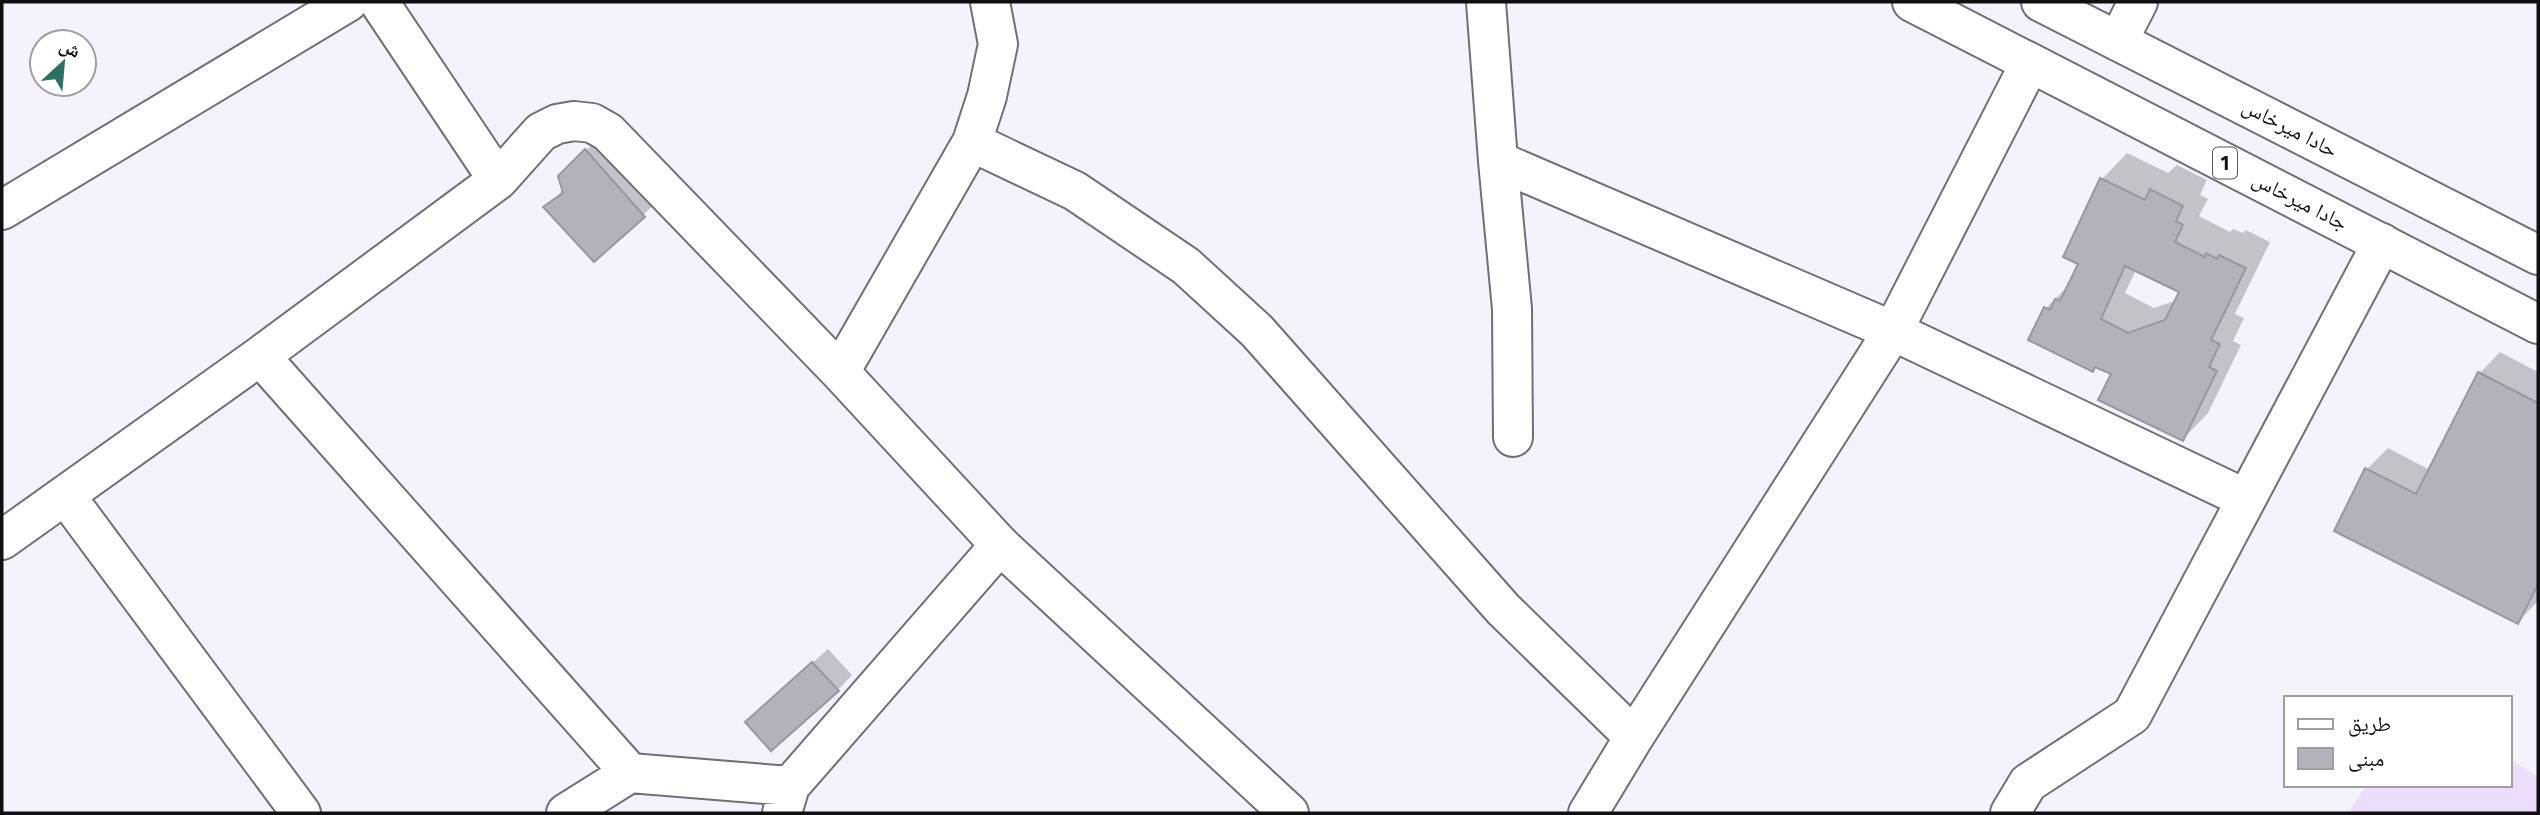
<svg xmlns="http://www.w3.org/2000/svg" width="2540" height="815" viewBox="0 0 2540 815" font-family="'Fira Sans','Noto Naskh Arabic',sans-serif">
<rect width="100%" height="100%" fill="#f6f2fc"/>
<path fill="#ebddfb" d="M2510,759L2538,777V813H2348L2367,785H2510Z"/>
<path fill="#0003" fill-rule="evenodd" d="M601,136L658,201L594,260L546,207L564,189L560,176Z
M2127,153L2168,173L2177,165L2207,180L2200,195L2208,199L2199,216L2230,232L2233,229L2243,233L2246,230L2270,242L2235,314L2244,318L2233,341L2241,345L2208,413L2183,439L2113,374L2097,366L2093,370L2046,308L2071,283L2080,263L2102,179ZM2136,270L2181,292L2177,300L2154,308L2125,293Z
M2500,352L2538,372V601L2518,622L2336,530L2367,469L2388,448L2430,470L2480,373Z
M828,649L852,675L838,690L762,708Z"/>
<path fill="#b5b1ba" stroke="#9a969f" stroke-width="2" fill-rule="evenodd" d="M585,149L645,217L594,262L543,207L563,193L558,176Z
M2100,178L2145,200L2150,189L2183,206L2176,221L2183,225L2175,242L2205,257L2206,253L2217,259L2219,255L2246,268L2211,340L2220,344L2209,367L2217,371L2183,441L2098,400L2111,374L2095,367L2093,372L2028,340L2044,307L2050,310L2055,299L2060,301L2078,264L2063,257ZM2125,266L2179,292L2165,320L2128,333L2101,319Z
M2478,372L2538,403V584L2518,624L2334,531L2365,468L2416,494Z
M812,662L839,691L771,751L745,722Z"/>
<g fill="none" stroke-linecap="round" stroke-linejoin="round">
<defs>
<path id="minor" d="M379,2L498,180
M1486,2L1498,161L1512,309L1513,437
M2118,41L2138,2
M972,142L1075,191L1186,266L1257,331L1503,609L1634,737
M1498,161L1893,331L2246,499
M2,210L348,2
M260,356L630,773L566,813
M840,372L972,142L987,96L998,44L990,2
M65,495L301,813
M2,540L260,356L498,180L541,132L557,124L574,121L592,123L608,132L840,372L1000,545L1289,813
M630,773L790,786
M782,813L790,786L1000,545
M1588,813L1634,737L1893,331L2030,63
M2010,813L2028,783L2132,715L2382,243"/>
<path id="major" d="M1912,2L2538,324
M2041,2L2538,255"/>
</defs>
<use href="#minor" stroke="#716e76" stroke-width="42"/>
<use href="#major" stroke="#716e76" stroke-width="42"/>
<use href="#minor" stroke="#fff" stroke-width="38"/>
<use href="#major" stroke="#fff" stroke-width="38"/>
</g>
<g text-anchor="middle" stroke-width="5" stroke-linejoin="round" paint-order="stroke">
<rect fill="#fff" stroke="#585759" stroke-width="2" x="2213" y="147.5" width="24" height="31" rx="5"/>
<g font-size="19" font-weight="bold" fill="#110f12">
<text x="2225" y="170">1</text>
</g>
<g font-size="21" fill="#110f12" stroke="#fff">
<text transform="translate(2290 128) rotate(27)" y="7">حادا ميرخاس</text>
<text transform="translate(2300 201) rotate(27)" y="7">جادا ميرخاس</text>
</g>
</g>
<rect width="2540" height="815" fill="none" stroke="#110f12" stroke-width="7"/>
<rect x="2284" y="696" width="228" height="91" fill="#ffffff" stroke="#a09fa0" stroke-width="2"/>
<rect x="2298" y="719" width="35" height="10" fill="#ffffff" stroke="#a09fa0" stroke-width="2"/>
<text x="2348" y="731" font-size="21" fill="#110f12">طريق</text>
<rect x="2298" y="748" width="35" height="21" fill="#b5b1ba" stroke="#a09fa0" stroke-width="2"/>
<text x="2348" y="766" font-size="21" fill="#110f12">مبنى</text>
<g transform="translate(63 63) rotate(26)"><circle r="33" fill="#ffffff" stroke="#a09fa0" stroke-width="2"/>
<path d="M0-5L12 26L0 18L-12 26Z" fill="#2d7164"/>
<text y="-10" font-size="19" font-weight="bold" text-anchor="middle" fill="#110f12">ش</text>
</g>
</svg>
